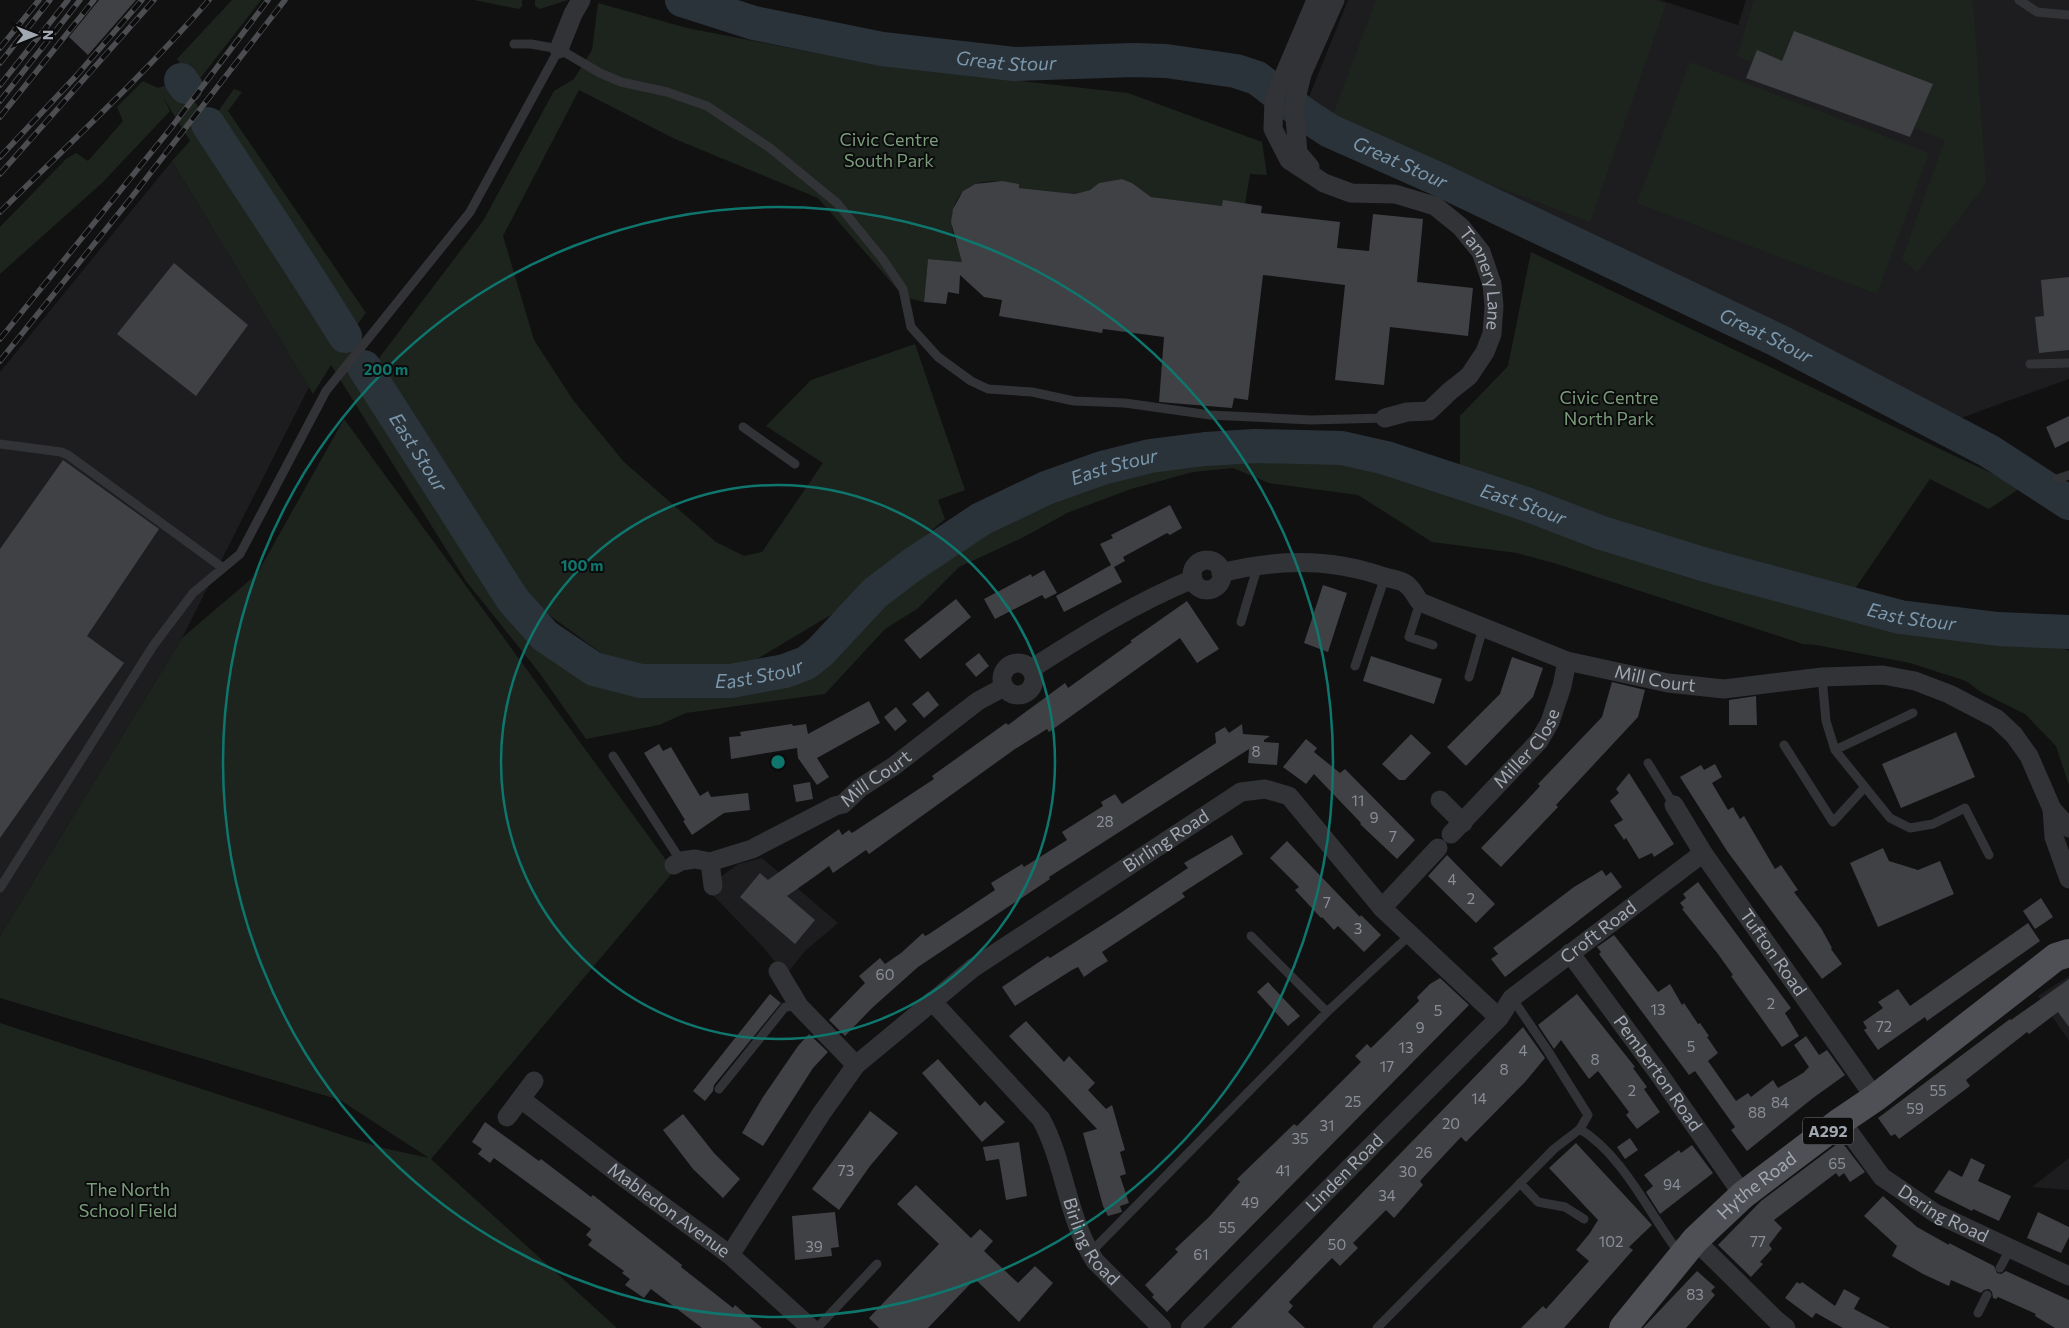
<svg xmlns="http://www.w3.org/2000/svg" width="2069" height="1328" viewBox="0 0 2069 1328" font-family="Commissioner,sans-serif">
<rect width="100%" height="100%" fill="#111112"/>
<path fill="#1d1d1f" d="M1348,0H1660L1738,25L1746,0H2069V379L1947,423L1303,112Z
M172,161L309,387L182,638L0,936V372Z
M762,858L838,923L805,951L786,975L762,946L706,888L738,864Z
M2069,976V1041L2038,996Z
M2069,1158V1190L2032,1187Z"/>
<path fill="#1d241e" d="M232,0H261L195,85L177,59Z
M474,0H522V6L519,9Z
M535,0H568L540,9L535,6Z
M1376,0H1653L1666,4L1590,222L1330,123Z
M1754,0H1973L1986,184L1917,272L1902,259L1945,140L1737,56Z
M598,3L687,28L877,65L1128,93L1262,142L1267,175L1250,174L1245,204L1222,206L1151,197L1132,183L1122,179L1099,183L1090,190L1075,194L1019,188V184C1005,182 990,179 976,184C951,192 947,224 957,244C960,252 966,257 972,263L928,259L924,302L904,297L818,198L675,139L579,90L503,236L534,340L573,400L624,462L716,542L744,556L762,552L823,463L766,426L811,380L915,344L965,490L938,500L945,519L834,613L742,668L686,676L620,667L537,606L468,511L373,366L483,221L554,91L574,79L592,50Z
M1690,62L1929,153L1877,294L1637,203Z
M181,80L364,367L545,636L609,674L731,681L820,652L875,593L949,541L1046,488L1177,452L1334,448L1411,465L1468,484L1687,564L1874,619L2004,644H2053L2069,651V785L2056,746L2025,714L1981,692L1966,681L1910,663L1816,645L1803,644L1554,563L1517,553L1432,542L1358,495L1269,483L1233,468L1193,472L1131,489L1067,513L1022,538L959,567L917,609L885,629L825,694L686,713L659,725L586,739L538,671L466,581L331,365L313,394L172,161L190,141L163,97L170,111L102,183L0,274V227L66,159L76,153L88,161L123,121L117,107L143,81L158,88Z
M234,89L242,92L228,111L366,313L351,333L212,120Z
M1531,252L1961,459L2022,487L1989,509L1930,479L1846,602L1460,473V416L1508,366Z
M344,419L674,871L431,1159L617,1328H0V1023L379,1147L429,1158L340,1100L0,998V936L182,638L257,574Z"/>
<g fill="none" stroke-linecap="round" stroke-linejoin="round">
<g stroke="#2b333a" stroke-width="34">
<path id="s1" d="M682,0L754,23L882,49L1014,64L1134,60L1166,61L1236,71L1257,78L1304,114L1330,131L1438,179L1779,341L1989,451L2069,503"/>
<path d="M181,80L186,87"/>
<path d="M208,124C254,195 301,264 345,336"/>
<path id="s2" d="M364,367L513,600L545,636L594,669L641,681H731L785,671L806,663L820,652L875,593L912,565L981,519L1046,488L1102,468L1150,456L1205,449L1255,446L1342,448L1386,458L1526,504L1602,533L1706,565L1900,617L1998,629L2069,632"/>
</g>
</g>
<path fill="#404145" d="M99,0H136L88,55L69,37Z
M1794,31L1933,84L1910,137L1746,78L1757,50L1782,61Z
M1122,179L1132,183L1151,197L1222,206L1223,200L1262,206L1261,213L1340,222L1337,248L1369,251L1373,214L1423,219L1417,282L1473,288L1468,336L1390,327L1384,385L1335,380L1345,285L1263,275L1248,400L1234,398L1232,408L1159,402L1164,337L1103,329L1102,333L999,316L1002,300L984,297L960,275L959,294L948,292L946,304L924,302L928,259L962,262L951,222L953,209L963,191L975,184L1002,181L1019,184V188L1075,194L1090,190L1099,183Z
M174,263L248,325L196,396L117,334Z
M2069,277V350L2039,353L2035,317L2044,316L2041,280Z
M2069,416V441L2055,448L2046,427Z
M63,460L159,529L87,636L124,663L0,838V549Z
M1170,505L1182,528L1170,535L1167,533L1123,557L1125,561L1114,567L1122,582L1064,612L1056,596L1111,565L1100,544L1113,538L1111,535Z
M1044,570L1057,593L1045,599L1042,595L995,619L984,599L1031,574L1032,577Z
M1323,585L1347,593L1328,652L1304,643Z
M956,599L971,617L920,659L904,640Z
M1187,601L1219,649L1197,663L1180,638L1049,732L1047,729L1015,749L869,854L866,850L833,873L829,866L817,875L787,896L815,920L795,944L740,897L760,873L768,880L839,829L842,835L849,830L852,833L934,779L932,776L1006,723L1008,725L1065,683L1068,688L1132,642L1130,641Z
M979,653L989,666L976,677L965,664Z
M1371,656L1442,679L1434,704L1363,681Z
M1512,657L1543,668L1533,697L1466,766L1447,747L1500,694Z
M1612,682L1645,690L1638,717L1556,805L1558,807L1501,867L1481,848L1529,798L1540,786L1538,784L1602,717Z
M928,691L939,705L924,718L912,704Z
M1756,696L1757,725H1729V700Z
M869,701L880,723L817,758L829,777L817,785L798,758L797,748L731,759L729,737L741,736L740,732L792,724L793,726L806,724L808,734Z
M896,707L907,721L895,731L884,717Z
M1242,724L1243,734L1270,736L1264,740V742L1279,743L1277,765L1248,763L1249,749L1049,877L1050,879L918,967L872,1008L845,1036L829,1020L865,983L859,976L880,958L885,964L901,953L923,933L925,936L929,934L995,890L991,883L1022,864L1024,867L1067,840L1062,832L1103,806L1101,802L1115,794L1122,804L1216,743L1215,733L1225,727L1229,733Z
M1956,732L1975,777L1901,808L1882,764Z
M1411,734L1431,753L1405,780H1399L1382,764Z
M1306,739L1317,748L1314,752L1340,773L1345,769L1415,840L1397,859L1360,824L1361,823L1314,774L1306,784L1283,767Z
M659,744L663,751L671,747L700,796L708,791L711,797L748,793L750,810L724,813L692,835L683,821L685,820L644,753Z
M1715,764L1722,777L1712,783L1728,810L1733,807L1740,819L1744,816L1775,869L1781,865L1798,890L1794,892L1821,928L1832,948L1831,949L1842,964L1822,979L1727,851L1680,777L1701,765L1704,770Z
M1629,773L1674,844L1654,857L1652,853L1639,859L1626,838L1624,840L1614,825L1623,820L1610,801L1619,793L1616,789Z
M810,782L813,799L796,802L793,785Z
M1232,835L1243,854L1182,893L1185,897L1102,952L1108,961L1095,969L1084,977L1078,967L1072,970L1015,1006L1002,987L1048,956L1050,958L1113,918L1188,868L1184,863Z
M1287,841L1360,917L1361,915L1381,935L1364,952L1338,926L1334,930L1322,917L1321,918L1295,890L1299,887L1270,858Z
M1883,848L1889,861L1918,870L1940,861L1954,894L1878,927L1850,863Z
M1447,855L1495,904L1476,923L1428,876Z
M1602,870L1606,876L1611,872L1622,887L1505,977L1491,959L1498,954L1493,948L1574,887Z
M1698,882L1791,1008L1785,1013L1799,1036L1782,1047L1731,976L1733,975L1718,954L1682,909L1684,908L1680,903L1686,898L1683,894Z
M2041,898L2053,917L2035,929L2023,911Z
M2028,923L2040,941L1927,1021L1925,1017L1878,1050L1864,1030L1867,1028L1863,1022L1883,1008L1878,1002L1898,989L1910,1006Z
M1614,935L1658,992L1670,984L1682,1005L1684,1003L1698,1024L1700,1023L1709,1036L1707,1037L1718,1053L1708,1061L1736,1101L1748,1093L1751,1097L1773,1080L1778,1088L1803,1073L1809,1067L1794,1045L1806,1036L1819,1055L1827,1050L1845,1075L1813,1098L1747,1151L1731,1130L1735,1127L1695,1071L1689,1075L1599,954L1601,952L1597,947Z
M1440,978L1469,1005L1167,1312L1152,1297L1154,1295L1145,1285L1178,1252L1175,1249L1210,1216L1240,1182L1237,1179L1294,1124L1297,1126L1361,1062L1355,1056L1367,1044L1371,1048L1419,1001L1417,997L1430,984Z
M2069,979V1027L2058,1012L2029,1034L2027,1032L1966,1080L1970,1086L1930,1116L1899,1139L1895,1134L1891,1136L1878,1118L2010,1019L2011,1020Z
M1268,982L1300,1016L1288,1026L1257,992Z
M770,994L781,1003L714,1085L713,1091L705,1101L693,1091Z
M1577,994L1635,1067L1633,1068L1647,1087L1644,1089L1660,1112L1637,1129L1626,1115L1629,1112L1598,1071L1589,1079L1561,1040L1554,1049L1538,1025Z
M1026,1021L1064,1062L1069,1056L1095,1083L1088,1090L1106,1109L1112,1105L1125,1150L1120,1152L1126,1174L1120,1176L1129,1203L1120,1206L1122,1212L1108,1216L1103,1206L1083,1133L1097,1129L1009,1036Z
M1523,1027L1545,1058L1525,1082L1466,1142L1461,1137L1432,1168L1420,1181L1423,1185L1394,1218L1386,1210L1353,1243L1358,1248L1340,1266L1332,1258L1289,1302L1293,1306L1288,1312L1305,1328H1231Z
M809,1034L828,1052L813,1068L763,1146L742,1133L763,1097L798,1046Z
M938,1059L980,1106L985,1101L1005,1122L982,1142L922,1073Z
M870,1111L898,1133L870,1166L839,1210L812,1189Z
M683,1114L714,1153L740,1179L723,1198L693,1169L663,1130Z
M485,1122L539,1161L541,1159L591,1197L593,1195L682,1265L681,1267L733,1308L735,1305L762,1328H702L651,1289L644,1298L625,1285L630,1279L622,1273L624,1271L588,1245L592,1240L586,1235L591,1229L494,1158L490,1163L478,1154L482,1149L472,1142Z
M1630,1138L1638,1150L1625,1159L1617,1147Z
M1841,1141L1865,1172L1850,1182L1844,1173L1839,1177L1836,1173L1774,1220L1782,1228L1769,1245L1772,1249L1760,1262L1763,1264L1751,1277L1718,1245L1761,1201Z
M1019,1142L1027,1196L1006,1200L999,1159L986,1161L983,1147Z
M1576,1143L1652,1225L1629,1247L1633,1250L1564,1328H1521L1543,1306L1546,1309L1589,1261L1576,1250L1590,1233L1598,1220L1549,1168Z
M1692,1145L1713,1173L1660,1214L1646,1192L1653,1186L1644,1175L1679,1150L1681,1153Z
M1971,1158L1985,1165L1978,1181L2011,1196L1999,1221L1973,1209L1972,1211L1934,1192L1949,1170L1962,1177Z
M916,1185L971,1238L980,1229L993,1241L984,1251L1018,1283L1035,1266L1053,1283L1019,1322L975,1279L928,1328H879L869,1318L939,1244L897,1204Z
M1883,1196L1917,1227L1949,1245V1243L1994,1266L1997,1273L2001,1274L2006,1271L2069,1300V1328H2055L2035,1316L2036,1314L1998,1297L1996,1299L1993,1298L1992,1292L1989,1289L1984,1290L1981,1293L1951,1280L1949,1286L1923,1274L1892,1256L1897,1246L1864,1216Z
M835,1212L839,1247L831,1248L832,1256L795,1260L792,1216Z
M2038,1212L2069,1227V1237L2061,1253L2027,1238Z
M1697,1271L1715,1287L1711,1291L1715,1295L1686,1328H1643Z
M1797,1282L1800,1284L1802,1282L1835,1306L1844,1289L1860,1298L1854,1309L1890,1328H1843L1816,1313L1812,1318L1785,1298Z"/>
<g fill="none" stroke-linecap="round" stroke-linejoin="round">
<path stroke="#323337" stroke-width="9" d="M2019,0L2037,12L2069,15
M514,44H531L559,49L600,73L621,82L667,92L707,106L770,148L837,203L882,258L903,289L911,327L938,357L971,381L988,389L1032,392L1074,401L1125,403L1210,415L1311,420L1385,418
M2030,364L2069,363
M743,427L795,464
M0,444L61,452L68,455L223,568
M2057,479L2069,475
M1420,602L1409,637L1433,645
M1241,622L1258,565
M1355,666L1385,577
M1469,677L1483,628
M1822,677L1826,721L1835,750L1890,818L1910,828L1933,824L1965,808L1989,855
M1784,745L1833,822L1865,787
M1835,750L1913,713
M613,756L681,861
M1648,763L1674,805
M0,888L153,646L193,593L240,554L326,391L470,212L559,49
M1251,936L1327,1012L1411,934
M1512,998L1548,1051L1588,1115L1580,1129C1624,1156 1649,1214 1680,1254
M719,1089L785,1007L799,1006
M1520,1183L1538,1202L1565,1207L1584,1219
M1090,1253L1327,1012
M2000,1268L2010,1249
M1978,1313L1987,1295
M817,1328L877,1264
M1377,1328L1554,1149L1580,1129"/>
<g stroke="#323337" stroke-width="19">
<path id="s3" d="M1316,0L1274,99L1273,129L1289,160L1324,183L1351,193L1395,194L1435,206L1461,227L1481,252L1492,284L1494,306L1492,334L1485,352L1469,376L1450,391L1429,411L1407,412L1385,418"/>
<path d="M559,49L573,14L581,0"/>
<path d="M1310,167L1298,153L1294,107L1302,74L1335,0"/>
<circle cx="1207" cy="575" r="15"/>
<path id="s4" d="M1221,573C1276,559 1331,558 1384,577C1391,579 1401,580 1406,584C1412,588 1416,597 1420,602L1567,661L1668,683L1724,689L1822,677L1883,675L1915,681L1949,694L1997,719L2014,735L2029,756L2052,809L2069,828"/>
<circle cx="1018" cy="679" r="16"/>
<path d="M1031,669C1084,635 1135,603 1193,579"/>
<path d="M1440,800L1463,823"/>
<path id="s5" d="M1674,805L1703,853L1875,1098"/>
<path d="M2052,809L2054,837L2069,879"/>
<path id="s6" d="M1451,834L1539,741L1550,722L1562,686L1567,661"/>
<path d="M710,862L713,886"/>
<path id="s7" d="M674,865L681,861L695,859L710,862L752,849L835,806L843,804L860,788L894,766L978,701L1004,687"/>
<path d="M1382,908L1438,848"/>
<path id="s8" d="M1570,953L1659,1074L1743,1195"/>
<path d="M778,971L799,1006L856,1065"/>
<path id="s9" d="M932,1001L1041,1119C1065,1163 1067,1218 1095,1261L1162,1328"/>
<path id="s10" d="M521,1099L615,1171L730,1255L811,1328"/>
<path d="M507,1117L534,1081"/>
<path id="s11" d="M1841,1121L1882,1177L1935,1213L2069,1276"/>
<path d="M1695,1240L1776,1320L1786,1328"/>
<path id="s12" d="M730,1255L821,1114L856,1065L973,968L1241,792L1265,789L1289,796L1382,908L1499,1018"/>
<path id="s13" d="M1190,1328L1499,1018L1512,998L1703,853"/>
</g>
<path stroke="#4e5055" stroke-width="28" id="s14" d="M1623,1328L1695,1240L1743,1195L1841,1121L1875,1098L2056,957L2069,953"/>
<defs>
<path id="rail" d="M0,48L39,0
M0,63L50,0
M0,85L68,0
M0,101L80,0
M0,117L94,0
M0,157L77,75L142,0
M0,174L154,0
M0,212C71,142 144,75 209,0
M0,339L171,128L268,0
M0,361L131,198L285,0"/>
</defs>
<use href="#rail" stroke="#4b4d51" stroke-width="5.5"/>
<use href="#rail" stroke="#0c0c0d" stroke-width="4" stroke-dasharray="11" stroke-linecap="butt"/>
</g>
<g fill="none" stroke="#0f766e" stroke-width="2.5">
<circle cx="778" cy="762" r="277"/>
<circle cx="778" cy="762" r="555"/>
</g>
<g text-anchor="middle" stroke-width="4" stroke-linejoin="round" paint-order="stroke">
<g font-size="15" fill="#8a8e97">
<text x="1256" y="757">8</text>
<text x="1358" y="806">11</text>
<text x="1374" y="823">9</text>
<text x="1105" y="827">28</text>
<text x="1393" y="842">7</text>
<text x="1452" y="885">4</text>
<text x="1471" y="904">2</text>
<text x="1327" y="908">7</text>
<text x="1358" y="934">3</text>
<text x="885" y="980">60</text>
<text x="1771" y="1009">2</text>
<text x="1658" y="1015">13</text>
<text x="1438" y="1016">5</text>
<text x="1884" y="1032">72</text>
<text x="1420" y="1033">9</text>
<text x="1691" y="1052">5</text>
<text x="1406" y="1053">13</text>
<text x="1523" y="1056">4</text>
<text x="1595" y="1065">8</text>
<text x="1387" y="1072">17</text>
<text x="1504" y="1075">8</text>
<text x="1632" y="1096">2</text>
<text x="1938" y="1096">55</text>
<text x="1479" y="1104">14</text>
<text x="1353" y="1107">25</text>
<text x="1780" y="1108">84</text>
<text x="1915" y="1114">59</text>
<text x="1757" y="1118">88</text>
<text x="1451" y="1129">20</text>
<text x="1327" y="1131">31</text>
<text x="1300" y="1144">35</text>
<text x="1424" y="1158">26</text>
<text x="1837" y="1169">65</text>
<text x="846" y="1176">73</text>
<text x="1283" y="1176">41</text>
<text x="1408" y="1177">30</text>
<text x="1672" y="1190">94</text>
<text x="1387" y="1201">34</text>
<text x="1250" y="1208">49</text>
<text x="1227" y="1233">55</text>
<text x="1611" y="1247">102</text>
<text x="1758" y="1247">77</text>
<text x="1337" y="1250">50</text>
<text x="814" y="1252">39</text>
<text x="1201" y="1260">61</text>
<text x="1695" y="1300">83</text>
</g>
<rect fill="#0c0c0d" stroke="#757980" stroke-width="1" x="1803" y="1117.5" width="50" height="27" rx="4"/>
<g font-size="16" font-weight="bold" fill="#a2a8b2">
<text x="1828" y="1137">A292</text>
</g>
<g font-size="18" fill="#7a9c7b" stroke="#0c0c0d">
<text x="889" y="146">Civic Centre<tspan x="889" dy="21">South Park</tspan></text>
<text x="1609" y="404">Civic Centre<tspan x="1609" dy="21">North Park</tspan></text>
<text x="128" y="1196">The North<tspan x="128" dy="21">School Field</tspan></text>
</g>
<g font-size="18" fill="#a2a8b2" stroke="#0c0c0d">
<text dy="6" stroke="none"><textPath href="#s3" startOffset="420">Tannery Lane</textPath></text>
<text dy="6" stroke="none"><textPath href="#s4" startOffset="460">Mill Court</textPath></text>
<text dy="6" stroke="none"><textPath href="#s6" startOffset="115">Miller Close</textPath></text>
<text dy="6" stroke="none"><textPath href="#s7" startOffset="225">Mill Court</textPath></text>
<text dy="6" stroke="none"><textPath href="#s12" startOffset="611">Birling Road</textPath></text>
<text dy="6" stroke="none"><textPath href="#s13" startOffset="570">Croft Road</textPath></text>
<text dy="6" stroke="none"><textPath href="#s5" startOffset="178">Tufton Road</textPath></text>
<text dy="6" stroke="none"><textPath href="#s8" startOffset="149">Pemberton Road</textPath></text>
<text dy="6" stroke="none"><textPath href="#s13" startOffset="219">Linden Road</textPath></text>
<text dy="6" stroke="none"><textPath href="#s14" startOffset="196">Hythe Road</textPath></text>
<text dy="6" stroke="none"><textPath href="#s10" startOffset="185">Mabledon Avenue</textPath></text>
<text dy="6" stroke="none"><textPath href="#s11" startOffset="141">Dering Road</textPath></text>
<text dy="6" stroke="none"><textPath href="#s9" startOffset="294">Birling Road</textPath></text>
</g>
<g font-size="19" font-style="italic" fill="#7b97ac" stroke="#0c0c0d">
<text dy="7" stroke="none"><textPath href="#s1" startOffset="331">Great Stour</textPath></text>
<text dy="7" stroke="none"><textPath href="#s1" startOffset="751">Great Stour</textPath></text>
<text dy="7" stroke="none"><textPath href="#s1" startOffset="1156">Great Stour</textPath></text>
<text dy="7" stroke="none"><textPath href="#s2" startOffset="101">East Stour</textPath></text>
<text dy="7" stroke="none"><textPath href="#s2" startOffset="971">East Stour</textPath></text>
<text dy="7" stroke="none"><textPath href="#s2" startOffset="1391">East Stour</textPath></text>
<text dy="7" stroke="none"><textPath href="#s2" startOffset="1796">East Stour</textPath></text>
<text dy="7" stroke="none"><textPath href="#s2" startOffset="551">East Stour</textPath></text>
</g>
</g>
<circle cx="778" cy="762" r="8" fill="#0f766e" stroke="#0c0c0d" stroke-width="2.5"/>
<g font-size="15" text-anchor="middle" font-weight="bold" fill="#0f766e" stroke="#0c0c0d" stroke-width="4" stroke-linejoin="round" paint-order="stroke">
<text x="386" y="375">200 m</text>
<text x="582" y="571">100 m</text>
</g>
<g transform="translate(35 35) rotate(90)" stroke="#0c0c0d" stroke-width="4" paint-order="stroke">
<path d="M0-4L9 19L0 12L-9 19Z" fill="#a2a8b2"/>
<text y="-8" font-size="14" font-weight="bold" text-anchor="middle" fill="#a2a8b2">N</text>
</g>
</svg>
